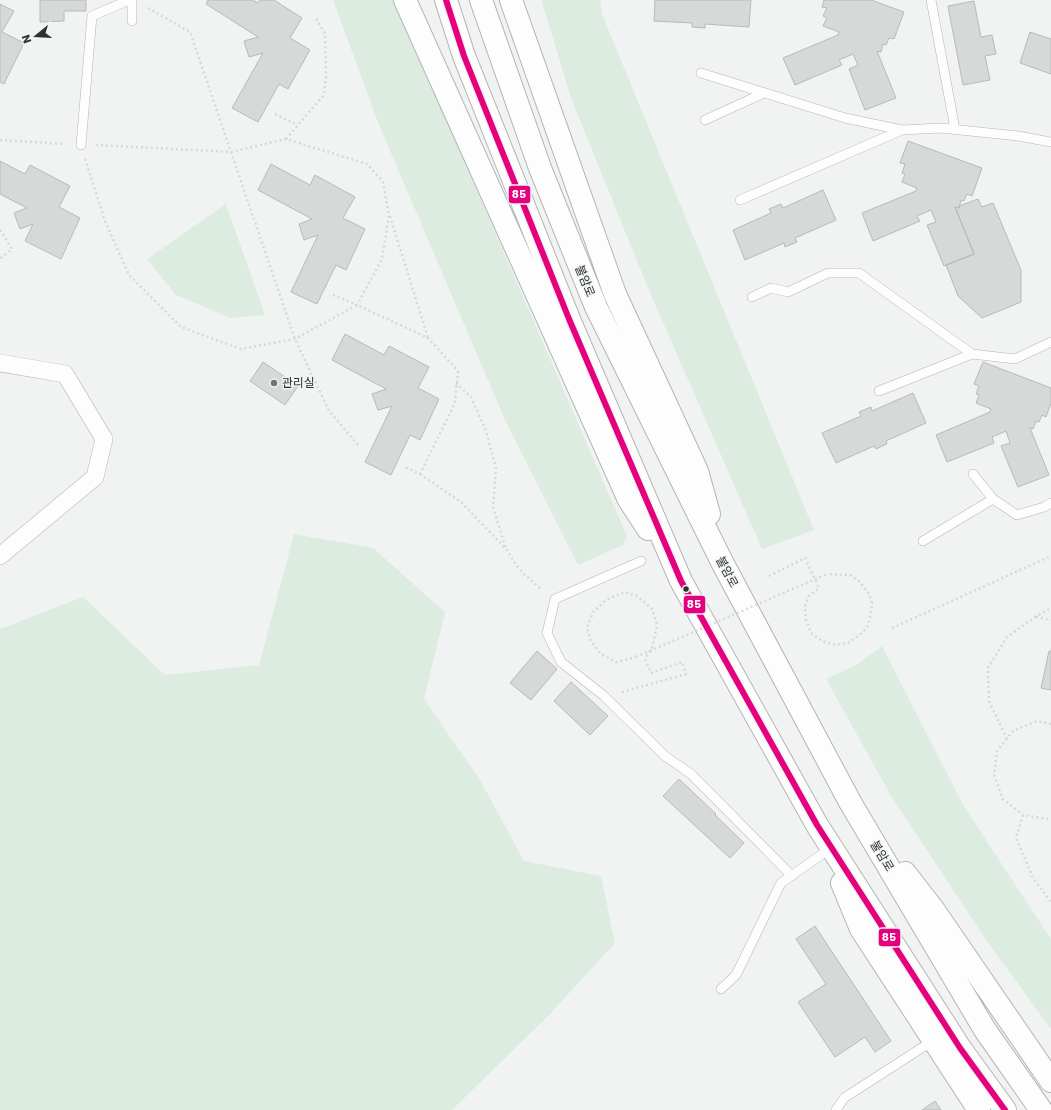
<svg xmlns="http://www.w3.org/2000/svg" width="1051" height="1110" viewBox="0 0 1051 1110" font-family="Poppins,'Noto Sans KR',sans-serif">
<rect width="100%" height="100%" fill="#f1f3f2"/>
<path fill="#ddece0" d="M333,0H393L397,6L627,536L623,545L578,565L506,422L379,125Z
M543,0H600L602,14L814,530L762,549L648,288L571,98L542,2Z
M226,204L265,315L230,318L176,295L147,259Z
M294,534L373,548L445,612L424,699L480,780L524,861L601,876L615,943L549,1015L452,1110H0V629L83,597L165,675L259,665Z
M882,646L963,805L1051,939V1029L986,940L890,794L826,679L858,664Z"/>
<path fill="#d7d9d8" stroke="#b8bab9" d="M40,0H86V11H64V21L40,22Z
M208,0H253L258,3L260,0H274L302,18L290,38L310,50L288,89L279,84L258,122L232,108L263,53L249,57L244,41L258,37L206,4Z
M655,0H751L749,27L705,24V28L692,27V23L654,21Z
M824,0H871L904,12L894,39L889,38L886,45L883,44L881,52L877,51L896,98L865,110L849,69L858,65L853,54L839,60L842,65L795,85L783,58L838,35L839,32L823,26L827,18L823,16L827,8L822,7Z
M974,1L981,37L992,35L996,54L985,56L990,80L963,85L948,6Z
M0,4L14,11L2,32L24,43L4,84L0,82Z
M1030,32L1051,39V74L1020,63Z
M908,141L982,168L972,196L967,194L964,201L961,200L959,208L955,207L974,254L944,266L927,225L936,222L931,210L917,216L920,221L873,241L862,213L916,191L917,188L902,182L905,174L902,173L905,164L900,163Z
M0,161L25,174L30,165L70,186L59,207L80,218L61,259L25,241L33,224L20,229L14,213L27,208L0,194Z
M271,164L310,185L315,175L355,197L343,218L365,229L346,270L336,265L317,304L291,292L318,235L304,240L299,224L312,219L258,190Z
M823,190L836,220L795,238L797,242L785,247L784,243L745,260L733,230L771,213L769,209L781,204L783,208Z
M978,199L982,207L993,203L1021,270V302L982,318L958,296L946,265L974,254L955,207L959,208V206Z
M345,334L384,355L389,346L429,367L418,388L439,399L420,440L410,435L391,475L365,462L392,406L378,410L372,394L386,389L332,360Z
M263,362L298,386L285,405L250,381Z
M983,362L1051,388V403L1046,417L1042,415L1039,422L1036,421L1033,429L1030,428L1049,475L1018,487L1001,446L1010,443L1006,431L992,437L994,443L947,462L936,435L990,412L991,409L976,403L979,395L976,394L979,386L974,384Z
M913,393L926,423L886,441L887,444L876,449L874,446L836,463L822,433L861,416L859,412L871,407L872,411Z
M537,651L557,669L531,700L510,683Z
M1049,651H1051V690L1041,688Z
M571,682L608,716L590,735L554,701Z
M679,779L716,814L715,815L744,843L730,858L663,796Z
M815,926L891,1041L875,1052L865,1037L835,1057L798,1002L826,984L796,939Z
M935,1101L941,1110H922Z"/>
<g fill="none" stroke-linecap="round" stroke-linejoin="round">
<defs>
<path id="lane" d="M931,0L955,129
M132,21V0
M701,73L845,118L902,130L941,128L1018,136L1051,142
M705,120L764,93
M81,145L92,16L129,0
M740,200L902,130
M752,297L771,288L788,292L828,273H859L972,354L1015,359L1051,342
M879,391L972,354
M973,474L993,499L1017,515L1044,507L1051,503
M923,541L993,499
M641,561L555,599L547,633L561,662L604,696L665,756L691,774L792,876
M721,989L736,975L781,883L828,850
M836,1110L844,1098L934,1040"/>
<path id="street" d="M0,363L65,374L104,439L95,477L0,556"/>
<path id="secondary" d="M405,0L629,500L648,529
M446,0L464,56L569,319L681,581L817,825L960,1048L1005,1110
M481,0L540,168L596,307L722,562L850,802L985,1030L1041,1110
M511,0L615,294L697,471L709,514
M905,873L933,909L1051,1081
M842,883L861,929L979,1110"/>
</defs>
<use href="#lane" stroke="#b3b5b4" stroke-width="10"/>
<use href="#street" stroke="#b3b5b4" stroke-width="18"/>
<use href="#secondary" stroke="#b3b5b4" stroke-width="24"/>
<path stroke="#d7d8d8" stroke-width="2.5" stroke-dasharray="2 3" stroke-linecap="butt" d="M148,8L190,32L295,339L329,411L358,445
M275,114L298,125
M286,139L324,95L326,77L325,34L316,18
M0,140L65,144
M96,145L231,152L286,139L367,164L383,182L389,215L382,259L357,305L333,295
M85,159L105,221L129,275L181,327L241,349L295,339L357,305L428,338L458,371L455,403L420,474L405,467
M390,216L428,338
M0,230L12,249L0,259
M456,383L471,397L486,431L496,468L493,507L506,549
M420,474L461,502L506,549L517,566L525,575L542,590
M769,576L805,558L819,588L809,596L805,606L806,620L811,633L822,641L835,645L848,643L858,636L867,628L871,614L872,603L869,594L860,582L850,575L827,574
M1036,617L1051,620
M892,628L1051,556
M622,692L686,674L682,662L651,673L645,659L652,648L657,625L652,609L637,596L624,592L606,600L593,612L587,628L591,641L601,654L616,662L636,657
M1051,724L1037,721L1013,731L997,751L994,775L1003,799L1023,815L1047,819L1051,818
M1007,739L989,701L988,668L1007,637L1035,617L1051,608
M1023,815L1016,838L1033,878L1051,902"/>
<use href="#lane" stroke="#fdfdfd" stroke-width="9"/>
<use href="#street" stroke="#fdfdfd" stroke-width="17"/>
<use href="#secondary" stroke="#fdfdfd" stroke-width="22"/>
<path stroke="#d7d8d8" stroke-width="2.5" stroke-dasharray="2 3" stroke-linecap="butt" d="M636,657L827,574"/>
<defs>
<path id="bus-1" d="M446,0L464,56L569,319L681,581L817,825L960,1048L1005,1110"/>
</defs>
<use href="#bus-1" stroke="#f0f4f3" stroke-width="9"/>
<use href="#bus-1" stroke="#e5007d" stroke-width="6"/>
</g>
<circle fill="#737575" stroke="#f0f4f3" stroke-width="1.5" cx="274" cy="383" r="4"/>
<circle fill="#2f3131" stroke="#f0f4f3" stroke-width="1.5" cx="686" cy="589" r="3.5"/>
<g text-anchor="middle" stroke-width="3" stroke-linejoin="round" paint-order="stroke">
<g font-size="12" fill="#2f3131" stroke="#f0f4f3">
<text transform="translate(585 281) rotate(68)" y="4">불암로</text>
<text transform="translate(727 572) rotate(62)" y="4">불암로</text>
<text transform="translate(882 856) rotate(59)" y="4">불암로</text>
</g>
<g font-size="12" fill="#2f3131" stroke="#f0f4f3" text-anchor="start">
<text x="282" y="387">관리실</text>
</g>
</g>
<g stroke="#f0f4f3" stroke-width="1.5">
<rect x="508" y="185" width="23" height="19" rx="4" fill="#e5007d"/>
<rect x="683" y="595" width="23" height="19" rx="4" fill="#e5007d"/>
<rect x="878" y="928" width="23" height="19" rx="4" fill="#e5007d"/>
</g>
<g font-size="11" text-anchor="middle" font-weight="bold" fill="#fff">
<text x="519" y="198">85</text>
<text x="694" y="608">85</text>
<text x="889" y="941">85</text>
</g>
<g transform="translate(36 36) rotate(252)" stroke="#f0f4f3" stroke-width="3" paint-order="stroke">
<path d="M0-3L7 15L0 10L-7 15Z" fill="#2f3131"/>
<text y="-6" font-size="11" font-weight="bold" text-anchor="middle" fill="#2f3131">N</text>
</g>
</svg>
